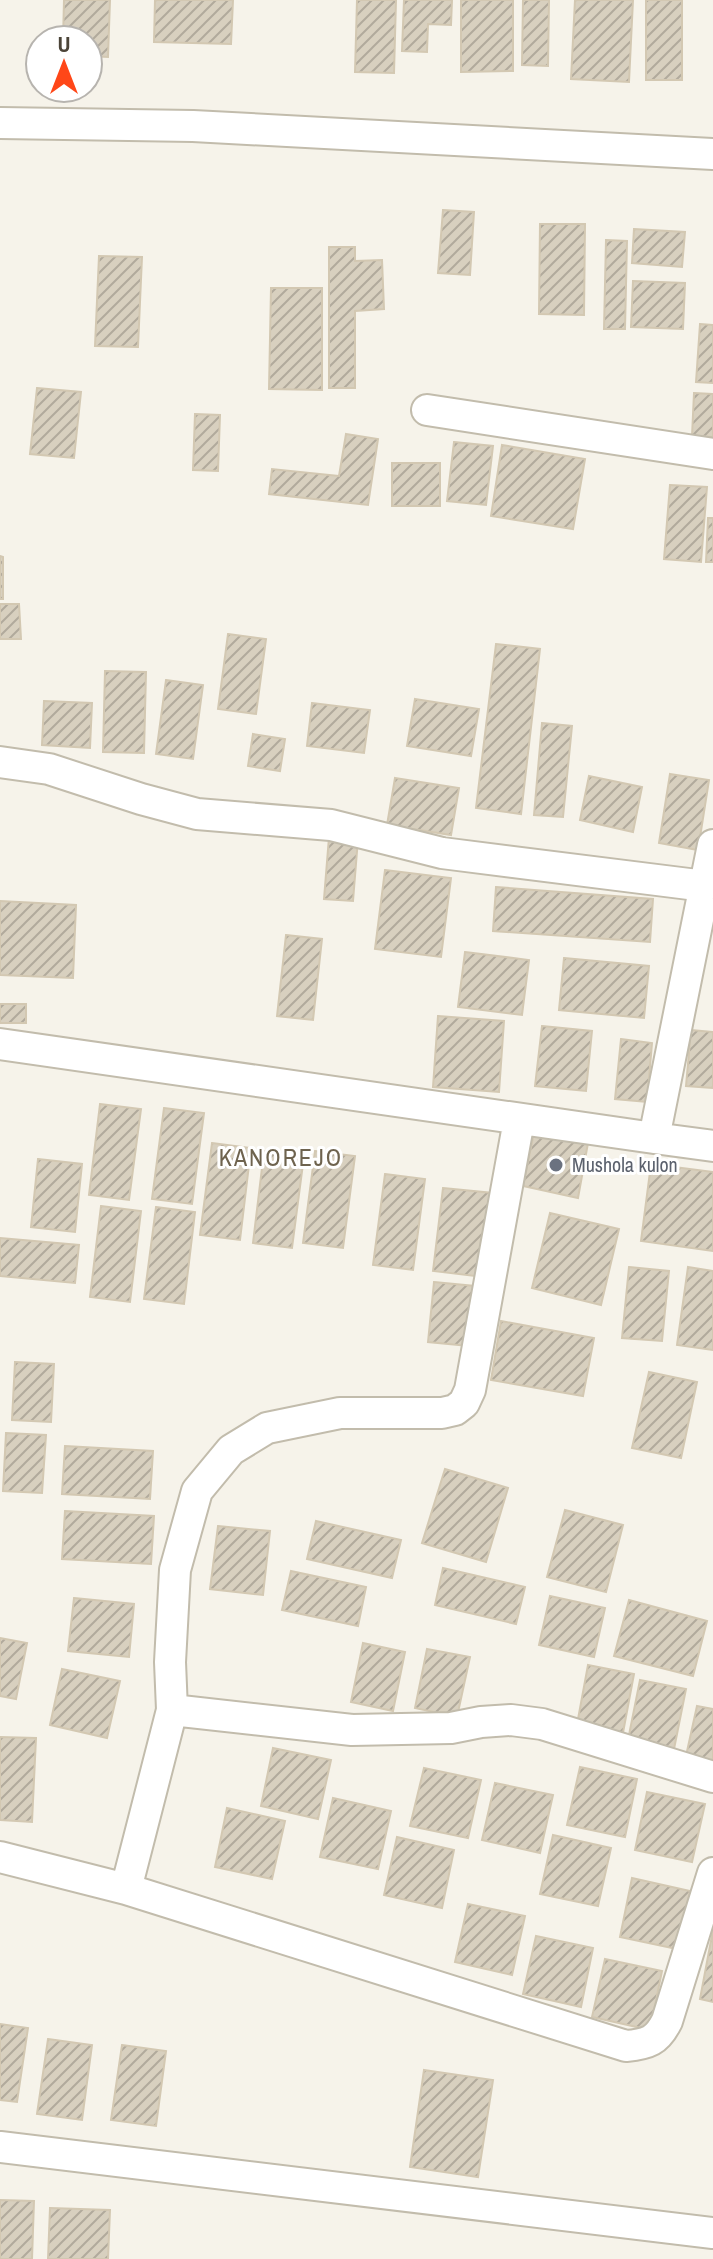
<svg xmlns="http://www.w3.org/2000/svg" width="713" height="2259" viewBox="0 0 713 2259" font-family="'Archivo Narrow',sans-serif">
<defs>
<pattern id="building-hatch" width="6" height="6" patternUnits="userSpaceOnUse" patternTransform="scale(2)"><rect width="6" height="6" fill="#d8d0bf"/><path d="M-1 1l2-2M0 6l6-6M5 7l2-2" fill="none" stroke="#b1aa9c"/></pattern>
</defs>
<rect width="100%" height="100%" fill="#f6f3ea"/>
<path fill="url(#building-hatch)" stroke="#d3c8b2" stroke-width="2" d="M64,0H110L108,57L88,56V40H63Z
M155,0H233L231,44L154,42Z
M357,0H396L394,73L355,72Z
M404,0H452L451,25L428,24L427,52L402,51Z
M461,0H513V71L461,72Z
M523,0H549L548,66L522,65Z
M575,0H633L629,82L571,79Z
M646,0H682V80H646Z
M443,210L474,212L470,275L438,273Z
M540,224H585L584,315L539,314Z
M634,229L685,232L682,267L632,263Z
M606,240L627,241L625,329H604Z
M329,247H355V261L382,260L384,309L355,311V388H329Z
M99,256L142,257L138,347L95,346Z
M633,281L685,283L683,329L631,327Z
M271,288H322V390L269,389Z
M700,324L713,325V383L696,382Z
M37,388L81,392L74,458L30,454Z
M694,393L713,394V437L692,436Z
M195,414L220,415L218,471L193,470Z
M346,434L378,439L368,505L269,494L272,469L339,476Z
M454,442L493,446L486,505L447,501Z
M502,445L585,459L573,529L491,516Z
M392,463H440V506H392Z
M670,485L707,487L701,562L664,559Z
M708,518H713V562H706Z
M0,556L3,557V599H0Z
M0,604H19L21,639H0Z
M228,634L266,639L256,714L218,709Z
M496,644L540,649L521,814L476,808Z
M105,671L146,672L144,753L103,752Z
M166,680L203,685L193,759L156,754Z
M415,699L479,709L471,756L407,746Z
M44,701L92,703L90,748L42,745Z
M312,703L370,710L364,753L307,746Z
M542,723L572,726L563,817L534,815Z
M253,734L285,739L280,771L248,766Z
M670,774L709,780L698,850L659,843Z
M589,776L642,787L633,832L580,820Z
M395,778L459,788L451,835L387,825Z
M329,837L358,839L353,901L324,899Z
M385,870L451,878L441,957L375,949Z
M496,887L653,899L650,942L493,931Z
M0,901L76,905L73,978L0,975Z
M286,935L322,939L313,1020L277,1016Z
M465,952L529,960L522,1015L458,1007Z
M564,958L649,966L644,1018L559,1010Z
M0,1004H26V1023H0Z
M438,1016L504,1021L499,1092L433,1087Z
M542,1026L592,1031L586,1091L535,1086Z
M691,1030L713,1032V1088L686,1086Z
M621,1039L652,1043L647,1102L615,1099Z
M100,1104L141,1109L129,1200L89,1195Z
M164,1108L204,1113L192,1204L152,1199Z
M534,1133L588,1143L578,1198L523,1186Z
M212,1143L251,1148L240,1240L200,1235Z
M264,1151L304,1156L292,1248L253,1243Z
M315,1151L355,1156L343,1248L303,1243Z
M38,1159L82,1164L75,1232L31,1227Z
M651,1164L713,1172V1251L641,1241Z
M385,1174L425,1179L413,1270L373,1265Z
M443,1188L493,1193L483,1277L433,1271Z
M101,1206L141,1211L130,1302L90,1297Z
M156,1207L195,1212L184,1304L144,1299Z
M550,1213L619,1229L601,1305L532,1288Z
M0,1238L79,1245L75,1283L0,1276Z
M629,1267L669,1271L662,1341L622,1338Z
M688,1267L713,1271V1350L677,1345Z
M434,1282L485,1287L479,1347L428,1342Z
M501,1321L594,1338L583,1396L491,1380Z
M15,1362L54,1364L51,1422L12,1420Z
M649,1372L697,1382L681,1458L632,1448Z
M6,1433L46,1435L42,1493L3,1491Z
M65,1446L153,1451L150,1499L62,1494Z
M445,1469L508,1488L486,1562L422,1543Z
M565,1510L623,1525L606,1592L547,1577Z
M65,1511L154,1516L151,1564L62,1559Z
M316,1521L401,1540L392,1578L307,1559Z
M218,1526L270,1531L263,1595L210,1589Z
M443,1568L525,1587L516,1624L435,1605Z
M291,1571L366,1587L358,1626L282,1610Z
M550,1596L605,1608L594,1657L539,1645Z
M74,1598L134,1604L129,1657L68,1651Z
M629,1600L707,1621L693,1676L614,1656Z
M0,1638L27,1643L16,1699L0,1696Z
M363,1643L405,1652L393,1711L351,1702Z
M427,1649L470,1657L457,1717L415,1708Z
M588,1665L634,1674L622,1738L576,1730Z
M62,1669L120,1681L107,1738L50,1725Z
M640,1680L686,1689L673,1754L627,1745Z
M697,1706L713,1709V1771L684,1765Z
M0,1737L36,1738L32,1822L0,1820Z
M273,1748L331,1760L318,1819L261,1806Z
M580,1767L637,1779L625,1837L567,1825Z
M424,1768L481,1780L468,1838L410,1826Z
M495,1783L553,1795L540,1853L482,1840Z
M647,1792L705,1804L692,1862L635,1850Z
M333,1798L391,1811L378,1869L320,1857Z
M227,1808L285,1821L272,1879L215,1867Z
M553,1835L611,1848L598,1906L540,1894Z
M397,1837L454,1850L442,1908L384,1895Z
M632,1878L690,1891L677,1949L620,1937Z
M468,1904L525,1916L512,1975L455,1962Z
M713,1930V2002L700,1999Z
M536,1936L593,1948L581,2007L523,1994Z
M605,1959L662,1971L650,2030L592,2017Z
M0,2024L28,2028L17,2102L0,2100Z
M48,2039L92,2045L82,2120L37,2114Z
M122,2045L166,2051L156,2126L111,2120Z
M424,2070L493,2080L478,2177L410,2167Z
M0,2200L34,2201L32,2259H0Z
M50,2208L110,2210L108,2259H48Z"/>
<g fill="none" stroke-linecap="round" stroke-linejoin="round">
<defs>
<path id="minor" d="M0,123L193,126L713,154
M427,410L713,454
M0,762L49,769L141,799L197,814L331,825L442,853L705,886
M0,1044L654,1138L713,845
M519,1120L470,1390L464,1403L455,1410L442,1413H340L267,1428L231,1450L197,1491L175,1570L170,1662L172,1710L352,1730L451,1728L481,1722L511,1720L542,1724L713,1777
M654,1138L713,1146
M0,1857L126,1889L626,2046C648,2044 657,2041 667,2021L713,1873
M126,1889L172,1710
M0,2147L713,2233"/>
</defs>
<use href="#minor" stroke="#c2bcac" stroke-width="34"/>
<use href="#minor" stroke="#fff" stroke-width="30"/>
</g>
<circle fill="#6b7280" stroke="#fff" stroke-width="3" cx="556" cy="1165" r="8"/>
<g text-anchor="middle" stroke-width="6" stroke-linejoin="round" paint-order="stroke">
<g font-size="20" fill="#5b616d" stroke="#fff" text-anchor="start">
<text x="572" y="1172">Mushola kulon</text>
</g>
<g font-size="24" letter-spacing="2" fill="#6e634e" stroke="#fff">
<text x="281" y="1166">KANOREJO</text>
</g>
</g>
<g transform="translate(64 64)"><circle r="38" fill="#ffffff" stroke="#b7b4af" stroke-width="2"/>
<path d="M0-6L14 30L0 20L-14 30Z" fill="#ff4718"/>
<text y="-12" font-size="22" font-weight="bold" text-anchor="middle" fill="#4b4438">U</text>
</g>
</svg>
